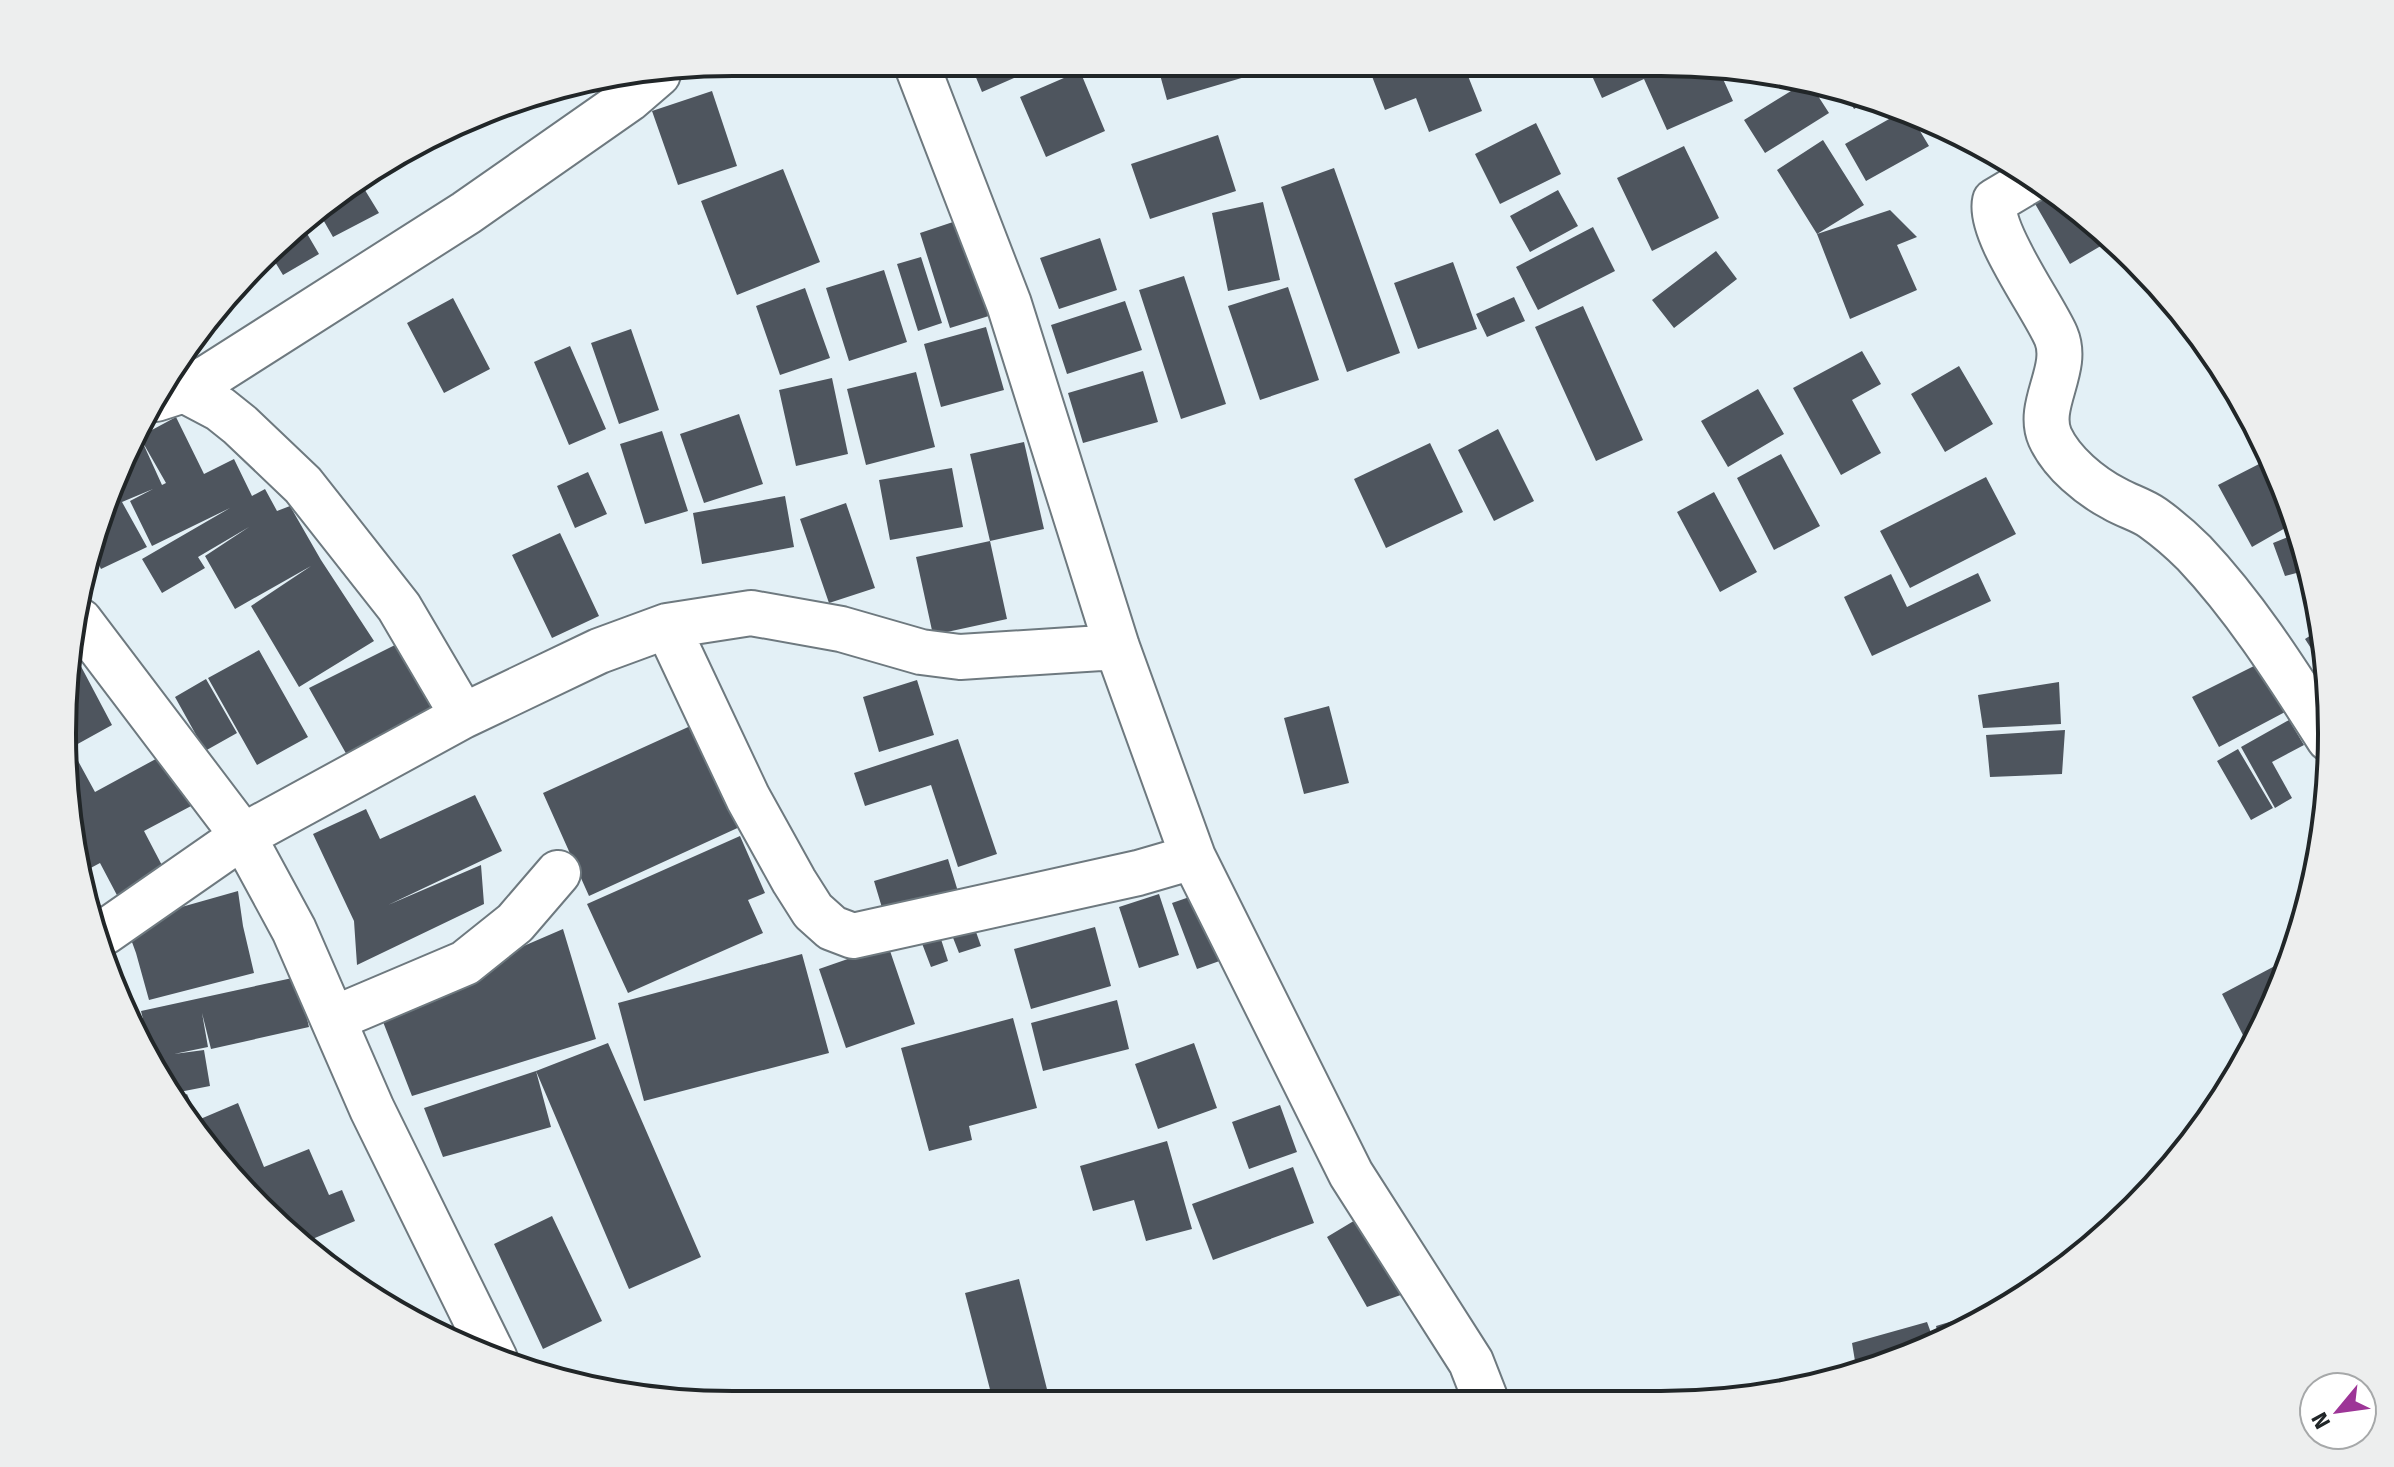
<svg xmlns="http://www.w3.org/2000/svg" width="2394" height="1467" viewBox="0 0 2394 1467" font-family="'Fira Sans',sans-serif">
<rect width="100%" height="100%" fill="#e3f0f6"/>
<path fill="#4e555e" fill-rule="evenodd" d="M750,62H787L756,76Z
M970,63L1046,64L982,92Z
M1157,64L1282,65V66L1167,100Z
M1368,66H1464L1482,111L1429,132L1416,98L1385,110Z
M1588,67L1718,68L1733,101L1667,130L1644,79L1602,98Z
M1080,71L1105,131L1046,157L1020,97Z
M1804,83L1811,85L1829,113L1765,153L1744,120Z
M712,91L737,166L678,185L652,111Z
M1846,94L1870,100L1854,109Z
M1905,110L1908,111L1929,146L1866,181L1845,144Z
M1536,123L1561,174L1500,204L1475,154Z
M1218,135L1236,191L1150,219L1131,164Z
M1823,140L1864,205L1817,234L1777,170Z
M1684,146L1719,218L1652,251L1617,178Z
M1334,168L1400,353L1347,372L1281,187Z
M783,169L820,262L737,295L701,201Z
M360,182L379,213L333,237L317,209L325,200Z
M1558,190L1578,226L1530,252L1510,216Z
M2052,191L2069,200L2111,240L2070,264L2034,202Z
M1263,202L1280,280L1228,291L1212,213Z
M1890,210L1917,237L1897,245L1917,290L1850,319L1817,234Z
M962,219L992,315L950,328L920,233Z
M302,225L319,254L283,275L272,257Z
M1593,227L1615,271L1538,310L1516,267Z
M1100,238L1117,290L1059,309L1040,258Z
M1716,251L1737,279L1674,328L1652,300Z
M921,257L942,323L918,331L897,264Z
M1453,262L1477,329L1418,349L1394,283Z
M884,270L907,342L849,361L826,288Z
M1184,276L1226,404L1181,419L1139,290Z
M1288,287L1319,380L1260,400L1228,306Z
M805,288L830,358L780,375L756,306Z
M1514,297L1525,321L1487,337L1476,314Z
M453,298L490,369L444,393L407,323Z
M1125,301L1142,350L1067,374L1051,325Z
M1583,306L1643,440L1596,461L1535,327Z
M986,327L1004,390L941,407L924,344Z
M631,329L659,410L619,424L591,343Z
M570,346L606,429L569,445L534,362Z
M1862,351L1881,384L1852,400L1881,453L1841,475L1793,388Z
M1959,366L1993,424L1945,452L1911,394Z
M1143,371L1158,422L1083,443L1068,393Z
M916,372L935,447L866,465L847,389Z
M832,378L848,454L796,466L779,390Z
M1758,389L1784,434L1728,467L1701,421Z
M739,414L763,484L704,503L680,434Z
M176,417L204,474L234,459L252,496L265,489L277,511L290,506L321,560L374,641L299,687L251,606L311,566L235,609L205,556L249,527L198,557L205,568L162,593L142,559L230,508L152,546L130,501L153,489L122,502L147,547L101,569L92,551L97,518L137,438ZM142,441L166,483L162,485Z
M1498,429L1534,501L1494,521L1458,450Z
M662,431L688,511L645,524L620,444Z
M1024,442L1044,529L990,541L1007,619L933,635L916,557L990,541L970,454Z
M1430,443L1463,512L1386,548L1354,479Z
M1781,454L1820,526L1774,550L1737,478Z
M2261,463L2287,527L2252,547L2218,485Z
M952,468L963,527L890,540L879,480Z
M588,472L607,514L575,528L557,486Z
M1986,477L2016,534L1910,588L1880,531Z
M1714,492L1757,572L1720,592L1677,512Z
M785,496L794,547L702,564L693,513Z
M846,503L875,588L829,603L800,519Z
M2300,532L2308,570L2285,576L2273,543Z
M560,533L599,616L552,638L512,555Z
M1978,573L1991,601L1872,656L1844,597L1891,574L1907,607Z
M2322,628L2326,645L2327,673L2305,639Z
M401,642L441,715L352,764L309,688Z
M259,650L308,737L257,765L208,678Z
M75,655L112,725L65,751L62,733Z
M2256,665L2285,712L2219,747L2192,697Z
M206,679L237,733L205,751L175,697Z
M917,680L934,735L879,752L863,697Z
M2059,682L2061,724L1983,728L1978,695Z
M1329,706L1349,783L1304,794L1284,718Z
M2289,720L2304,745L2272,762L2292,798L2275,808L2241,747Z
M697,723L744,825L589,896L543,793Z
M2065,730L2062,774L1990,777L1986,735Z
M958,739L997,854L958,867L931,785L865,806L854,773Z
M2238,749L2273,808L2251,820L2217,761Z
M165,754L193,805L144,831L166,873L119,899L100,863L85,871L67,764L77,759L95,792Z
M475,795L502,851L388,905L481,865L484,904L357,965L354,921L313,834L366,809L380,839Z
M740,836L765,893L748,900L763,933L628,993L587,904Z
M948,859L960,898L886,921L874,881Z
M238,891L243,926L254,973L149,1000L136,953L125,923Z
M1204,892L1228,958L1197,969L1172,903Z
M1159,894L1179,955L1139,968L1119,907Z
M970,915L981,946L959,953L950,930L939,933L948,961L931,967L918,933Z
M1095,927L1111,986L1031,1009L1014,949Z
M563,929L596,1039L412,1096L378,1009Z
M888,945L915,1024L846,1048L819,969Z
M802,954L829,1053L644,1101L618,1003Z
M2290,958L2263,1030L2245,1039L2222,994Z
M116,963L133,1012L129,1013L106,966Z
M297,977L309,1027L211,1049L202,1013L208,1047L174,1054L204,1050L210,1086L169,1094L154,1064L141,1011Z
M1117,1000L1129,1049L1043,1071L1031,1023Z
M1013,1018L1037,1108L969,1126L972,1140L929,1151L901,1048Z
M608,1043L701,1257L629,1289L536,1071Z
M1194,1043L1217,1108L1158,1129L1135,1064Z
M536,1071L551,1127L443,1157L424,1108Z
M187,1094L198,1120L238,1103L264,1167L309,1149L329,1195L342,1190L355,1221L303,1243L175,1107L172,1101Z
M1280,1105L1297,1152L1249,1169L1232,1122Z
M1167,1141L1192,1229L1146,1241L1134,1200L1093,1211L1080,1166Z
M1293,1167L1314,1223L1213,1260L1192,1204Z
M1367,1213L1412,1291L1367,1307L1327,1237Z
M552,1216L602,1321L543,1349L494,1244Z
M1019,1279L1050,1401H993L965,1293Z
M1983,1312L1987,1319L1939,1339L1936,1326Z
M1927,1322L1934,1341L1857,1373L1852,1343Z"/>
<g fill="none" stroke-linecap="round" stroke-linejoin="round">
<defs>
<path id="minor" d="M916,63L1009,304L1117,647L1193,857L1351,1174L1471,1362L1487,1403
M2032,179L1995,201C1988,232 2042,304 2056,336C2070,369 2036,405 2050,437C2062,463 2090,486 2115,499C2127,506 2142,510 2153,518C2167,528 2182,541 2194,553C2247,609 2288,675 2329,739
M184,390L220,409L240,425L303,485L399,607L463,716
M156,399L184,390L210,376L466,213L629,99L658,74
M80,621L243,836L294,930L372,1109L495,1359
M667,626L748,798L794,881L813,911L832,928L853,936L1138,873L1193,857
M95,935L105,932L243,836L463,716L599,651L667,626L751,613L841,629L921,652L960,657L1117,647
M333,1019L465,963L515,923L558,873"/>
</defs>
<use href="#minor" stroke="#6e797f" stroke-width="48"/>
<use href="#minor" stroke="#fff" stroke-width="44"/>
</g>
<path d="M0 0H2394V1467H0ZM733 76H1661A657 657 0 0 1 2318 733V734A657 657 0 0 1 1661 1391H733A657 657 0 0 1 76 734V733A657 657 0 0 1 733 76Z" fill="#edeeee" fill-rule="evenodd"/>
<path fill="none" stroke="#212628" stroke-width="4" d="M733 76H1661A657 657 0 0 1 2318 733V734A657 657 0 0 1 1661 1391H733A657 657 0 0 1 76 734V733A657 657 0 0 1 733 76Z"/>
<g transform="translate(2338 1411) rotate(241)"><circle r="38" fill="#ffffff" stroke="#a6a8a9" stroke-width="2"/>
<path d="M0-6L14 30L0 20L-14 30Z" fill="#9d3597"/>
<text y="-12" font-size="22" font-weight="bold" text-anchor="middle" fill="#212628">N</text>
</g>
</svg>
